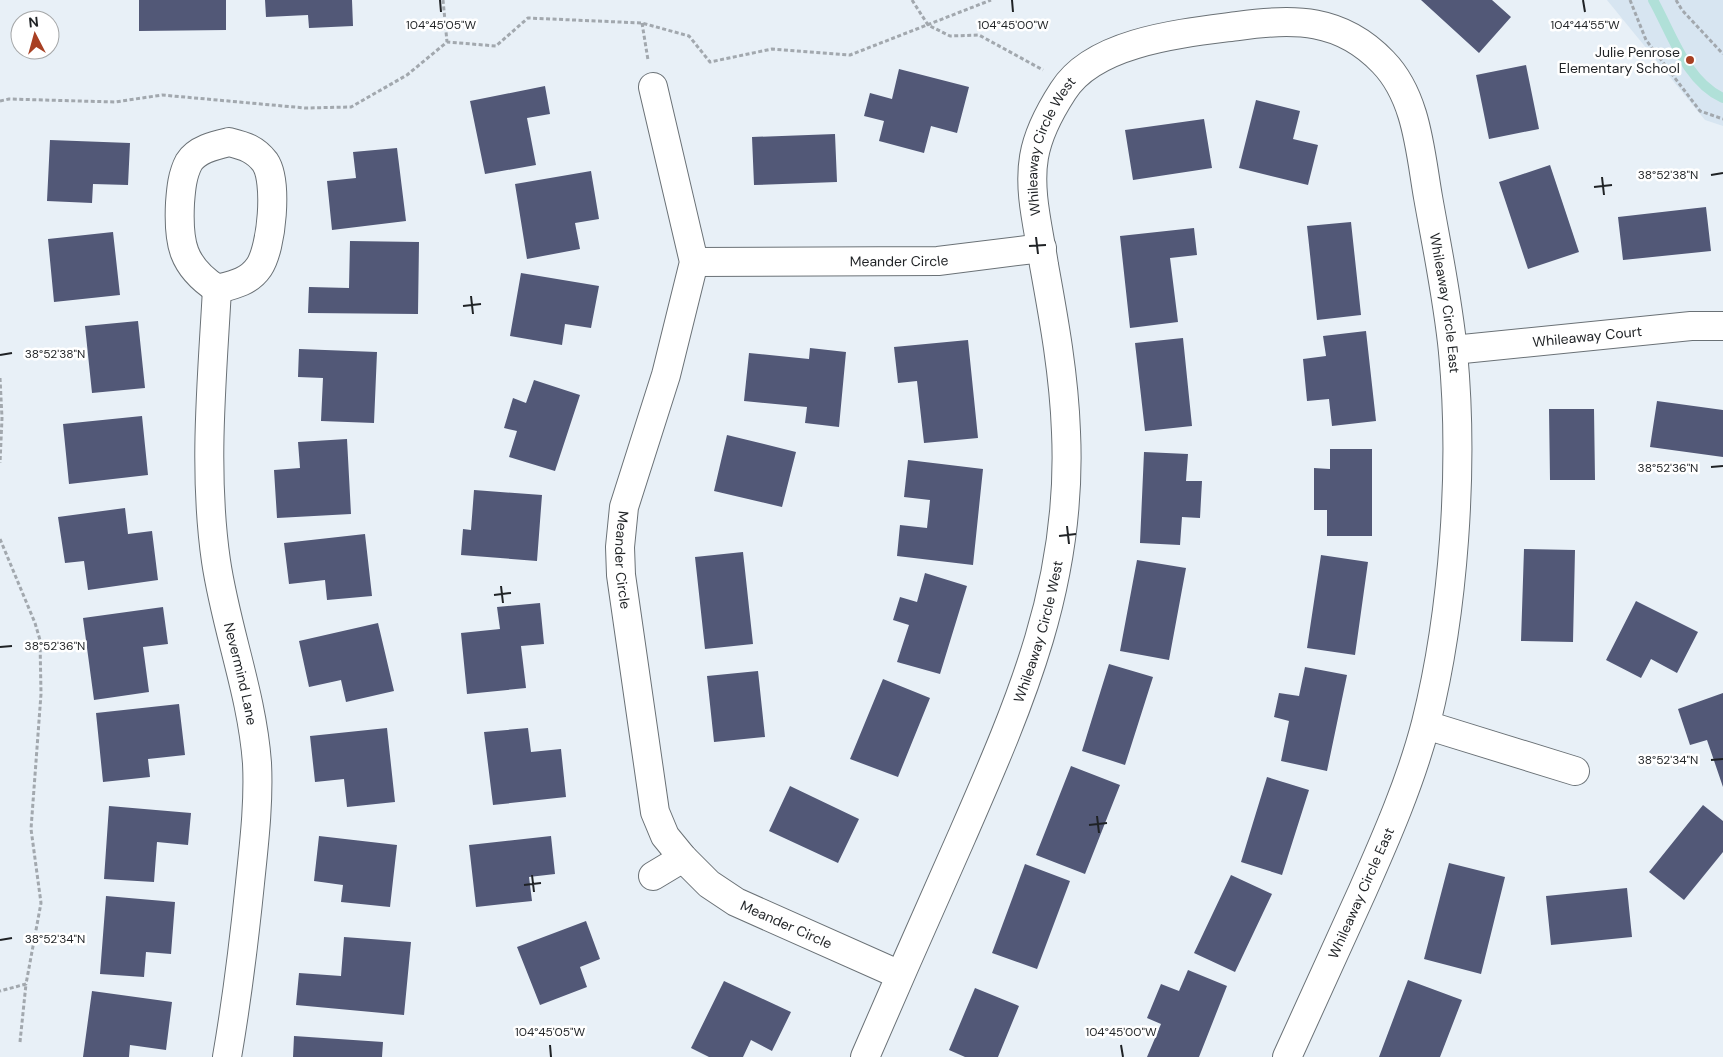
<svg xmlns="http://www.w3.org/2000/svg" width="1723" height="1057" viewBox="0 0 1723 1057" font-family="'DM Sans',sans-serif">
<rect width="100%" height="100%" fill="#e8f0f7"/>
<path fill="#d7e5f1" d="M1607,0H1723V126L1705,120Z"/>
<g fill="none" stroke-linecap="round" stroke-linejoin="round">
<path stroke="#b0e0d8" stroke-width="10" d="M1653,0C1672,34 1686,81 1723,98"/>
</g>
<path fill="#525877" d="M139,0H226V30L139,31Z
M265,0H352L353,26L309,28L308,15L266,17Z
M1421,0H1492L1511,17L1479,53Z
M1526,65L1539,129L1489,139L1476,75Z
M899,69L969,87L957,133L931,126L924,153L879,141L884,121L864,116L870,93L892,99Z
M545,86L550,114L527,118L536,165L485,174L470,101Z
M1256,100L1300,111L1293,139L1318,145L1308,185L1239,168Z
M1204,119L1212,168L1133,180L1125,130Z
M835,134L837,182L754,185L752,137Z
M50,140L130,143L128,185L93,184L92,203L47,201Z
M397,148L406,221L332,230L327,181L356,178L353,152Z
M1550,165L1579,252L1528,269L1499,182Z
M591,171L599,219L575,223L580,249L527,259L515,184Z
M1706,207L1711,251L1623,260L1618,217Z
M1351,222L1361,315L1317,320L1307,226Z
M1194,228L1197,255L1170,258L1178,322L1130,328L1120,236Z
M113,232L120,295L54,302L48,239Z
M350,241L419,242L418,314L308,313L309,287L349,288Z
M521,273L599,286L591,328L565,324L562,345L510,336Z
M138,321L145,388L92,393L85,326Z
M1366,331L1376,421L1332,426L1329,399L1307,401L1303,359L1326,356L1323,336Z
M1183,338L1192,426L1145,431L1135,343Z
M968,340L978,438L924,443L917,381L898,383L894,347Z
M810,348L846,352L839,427L805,423L807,407L744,401L749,353L809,359Z
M299,349L377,352L374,423L321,421L323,378L298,377Z
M534,380L580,395L555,471L509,457L517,431L504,428L513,398L526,403Z
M1657,401L1723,410V457L1650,447Z
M1549,409H1594L1595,480H1550Z
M142,416L148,475L69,484L63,424Z
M727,435L796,452L782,507L714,491Z
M347,439L351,514L277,518L274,470L300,468L298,442Z
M1330,449H1372V536H1327V510H1314V468L1330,469Z
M1144,452L1188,454L1186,481H1202L1200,518L1182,517L1180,545L1140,543Z
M908,460L983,469L973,565L897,556L900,525L927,528L930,500L904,497Z
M474,490L542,495L537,561L461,555L463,529L471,530Z
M125,508L128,534L152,531L158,580L88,590L84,561L65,563L58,517Z
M365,534L372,596L327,600L325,580L289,584L284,543Z
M1524,549L1575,550L1573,642L1521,641Z
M743,552L753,644L705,649L695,557Z
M1321,555L1368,562L1355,655L1307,648Z
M1137,560L1186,568L1169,660L1120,651Z
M925,573L967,586L940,674L897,662L909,625L893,620L900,597L917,602Z
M1636,601L1698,632L1677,673L1651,659L1641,678L1606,660Z
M540,603L544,644L521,646L526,688L467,694L461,633L500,629L497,607Z
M163,607L168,644L143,647L149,692L94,700L83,618Z
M378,623L394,691L346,702L341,680L309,687L299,641Z
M1109,664L1153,677L1125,765L1082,751Z
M1305,667L1347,675L1327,771L1281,761L1289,721L1274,717L1279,693L1299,696Z
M758,671L765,737L714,742L707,676Z
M883,679L930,698L898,777L850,759Z
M1723,693V787L1707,740L1690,745L1678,709Z
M179,704L185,755L148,759L150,777L103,782L96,713Z
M387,728L395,802L347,807L344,779L315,782L310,736Z
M528,728L531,752L561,749L566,797L493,805L484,732Z
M1071,766L1120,785L1085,874L1036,855Z
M1267,777L1309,790L1282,875L1241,862Z
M790,786L859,819L838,863L769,831Z
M1703,805L1723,821V852L1684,900L1649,872Z
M109,806L191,813L188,845L157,842L154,882L104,879Z
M319,836L397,845L390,907L341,902L343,885L314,881Z
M551,836L555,874L529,877L532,901L476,907L469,845Z
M1449,863L1505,877L1481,974L1424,959Z
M1025,864L1070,881L1037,969L992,953Z
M1231,875L1272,894L1235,972L1194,953Z
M1627,888L1632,937L1551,945L1546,896Z
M106,896L175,902L171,954L146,952L144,977L100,974Z
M586,921L600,959L580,967L587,987L540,1005L517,947Z
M344,937L411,942L404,1015L296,1005L299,973L341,976Z
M1188,970L1227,986L1199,1057H1147L1161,1024L1147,1018L1161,984L1179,991Z
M1408,980L1462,1000L1440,1057H1379Z
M724,981L791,1012L772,1051L751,1040L743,1057H709L691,1048Z
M975,988L1019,1006L998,1057H965L949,1050Z
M92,991L172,1002L166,1050L130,1045L129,1057H83Z
M294,1036L383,1042L382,1057H293Z"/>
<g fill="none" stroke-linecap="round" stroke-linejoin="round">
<defs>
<g id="minor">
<path id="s1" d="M653,87L694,262L666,375L624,507L620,547L621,575L655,812L665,836L683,858L709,884L736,902L900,975"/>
<path d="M229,142C245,146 255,149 265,162C278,181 272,248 259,267C249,282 233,285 217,289C182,266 178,243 180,203C181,190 182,175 189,162C197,149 216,145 229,142Z"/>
<path id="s2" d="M694,262L938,261L1042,248"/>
<path id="s3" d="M217,289C212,380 203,471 216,561C226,629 252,694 257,763C259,803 254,844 250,883C244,942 237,999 227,1057"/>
<path id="s4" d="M1453,350L1691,326H1723"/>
<path d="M1426,725L1575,771"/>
<path d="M653,876L683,858"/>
<path id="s5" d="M865,1057C897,983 929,910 962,836C1021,701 1073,583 1066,432C1064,375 1054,320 1044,265C1039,230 1028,192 1034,157C1038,133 1050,111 1063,91C1094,41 1184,33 1238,26C1294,18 1341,18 1383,62C1417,97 1420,151 1428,197C1437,248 1448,300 1453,352C1464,467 1454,611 1426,723C1411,781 1386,838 1362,892C1337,947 1312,1002 1287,1057"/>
</g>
</defs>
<use href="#minor" stroke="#6a7176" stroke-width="30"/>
<path stroke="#a2a8ae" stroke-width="3" stroke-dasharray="4 2.5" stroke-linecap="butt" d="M443,0L447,42
M912,0L928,25L950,36L979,35L1043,70
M1630,0L1646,40L1700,111L1723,119
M1676,0L1682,10L1723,54
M642,23L648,60
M0,101L9,99L115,102L162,95L305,108L351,107L407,75L447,42L496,46L528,18L642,23L689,36L710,62L772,49L850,55L991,0
M0,378L2,418L0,463
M0,539L35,623L40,640L41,694L31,829L41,903L26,984L0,991
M20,1042L26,984"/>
<use href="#minor" stroke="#fff" stroke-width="28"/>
</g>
<path fill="none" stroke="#1f2225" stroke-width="2" d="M440,0L441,12M1012,0L1013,12M1583,0L1585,12M1711,175L1723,173M1602,177L1604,195M1594,187L1612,185M1036,237L1038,254M1029,246L1046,245M471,296L473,314M463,306L481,304M0,355L12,353M1711,467L1723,466M1067,526L1069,544M1059,536L1076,534M501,586L503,603M494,595L511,593M0,647L12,646M1711,760L1723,759M1097,816L1099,833M1089,825L1107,823M532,875L534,892M524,885L541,883M0,940L12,938M550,1045L551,1057M1121,1045L1123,1057"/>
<circle fill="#a84023" stroke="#fff" stroke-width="2" cx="1690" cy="60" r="5"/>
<g text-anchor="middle" stroke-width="5" stroke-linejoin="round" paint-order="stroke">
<g font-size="14" fill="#1f2225" stroke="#fff" text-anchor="end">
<text x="1680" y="57">Julie Penrose<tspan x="1680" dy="16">Elementary School</tspan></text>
</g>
<g font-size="14" fill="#1f2225" stroke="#fff">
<text dy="5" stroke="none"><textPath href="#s5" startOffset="955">Whileaway Circle West</textPath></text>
<text dy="5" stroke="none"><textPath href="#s2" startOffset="205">Meander Circle</textPath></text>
<text dy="5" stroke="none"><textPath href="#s5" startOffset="1614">Whileaway Circle East</textPath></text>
<text dy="5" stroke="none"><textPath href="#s4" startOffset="135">Whileaway Court</textPath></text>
<text dy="5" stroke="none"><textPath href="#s1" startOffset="488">Meander Circle</textPath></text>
<text dy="5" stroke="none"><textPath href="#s5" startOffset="460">Whileaway Circle West</textPath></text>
<text dy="5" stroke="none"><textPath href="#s3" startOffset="388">Nevermind Lane</textPath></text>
<text transform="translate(1361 893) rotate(-66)" y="5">Whileaway Circle East</text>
<text dy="5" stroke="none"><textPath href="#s1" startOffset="921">Meander Circle</textPath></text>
</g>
</g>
<g font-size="12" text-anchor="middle" fill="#1f2225" stroke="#fff" stroke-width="5" stroke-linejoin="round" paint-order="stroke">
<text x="441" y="29">104°45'05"W</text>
<text x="1013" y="29">104°45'00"W</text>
<text x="1585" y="29">104°44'55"W</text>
<text x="1668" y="179">38°52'38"N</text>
<text x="55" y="358">38°52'38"N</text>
<text x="1668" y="472">38°52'36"N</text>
<text x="55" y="650">38°52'36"N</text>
<text x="1668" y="764">38°52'34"N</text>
<text x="55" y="943">38°52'34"N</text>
<text x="550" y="1036">104°45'05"W</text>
<text x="1121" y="1036">104°45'00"W</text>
</g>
<g transform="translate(35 35) rotate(354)"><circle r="24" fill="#ffffff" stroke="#a5a7a8"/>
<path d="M0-4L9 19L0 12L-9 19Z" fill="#a84023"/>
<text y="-8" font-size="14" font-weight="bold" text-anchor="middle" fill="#1f2225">N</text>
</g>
</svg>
